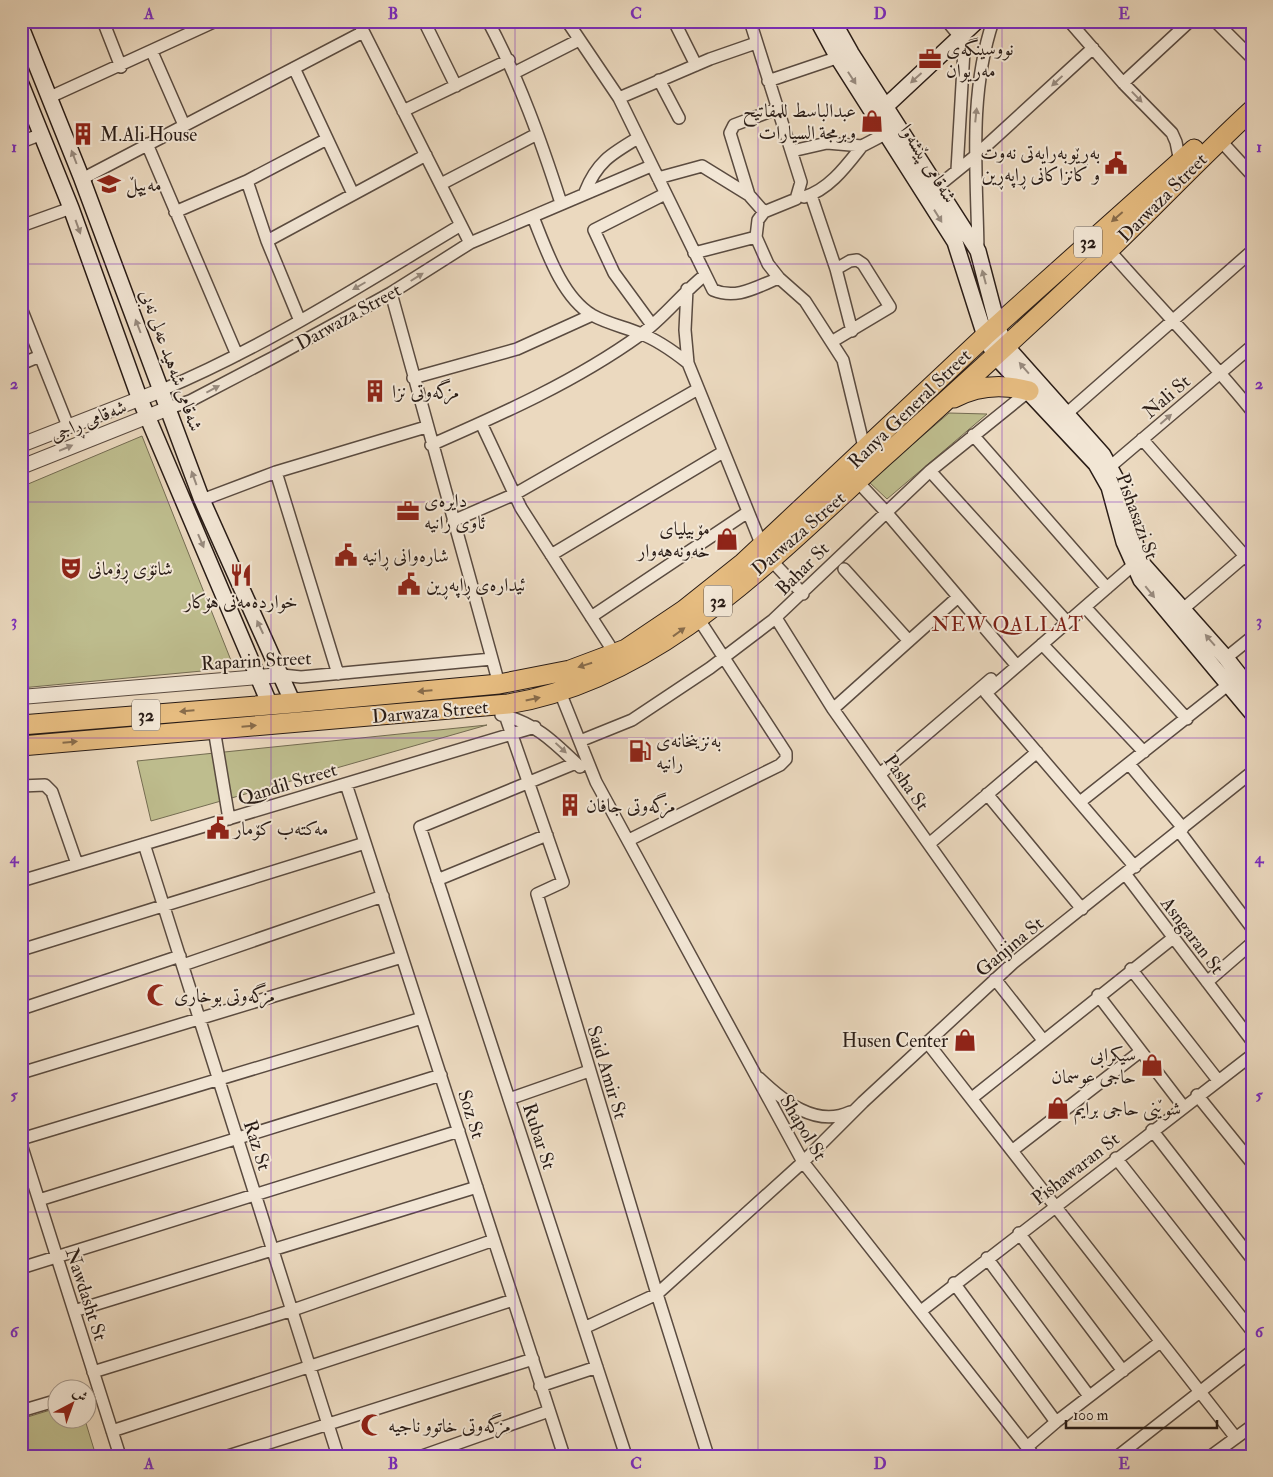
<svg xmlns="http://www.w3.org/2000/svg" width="1273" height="1477" viewBox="0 0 1273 1477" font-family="'IM FELL Double Pica',Amiri,serif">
<rect width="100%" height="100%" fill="#ebd9bf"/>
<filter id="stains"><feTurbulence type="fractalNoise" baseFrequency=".004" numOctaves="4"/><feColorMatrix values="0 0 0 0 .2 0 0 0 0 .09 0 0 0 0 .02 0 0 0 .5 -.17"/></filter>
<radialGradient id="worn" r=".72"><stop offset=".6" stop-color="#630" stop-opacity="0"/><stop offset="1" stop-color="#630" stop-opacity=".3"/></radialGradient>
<path fill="#bebd8e" stroke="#746c52" d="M949,413L987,414L887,499L869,482Z
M142,436L234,668L21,688V487Z
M487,725L151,821L137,761Z
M57,1408L58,1420H85L96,1456H21V1419Z"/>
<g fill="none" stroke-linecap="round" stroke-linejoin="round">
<defs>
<path id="minor" d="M103,21L121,67
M358,21L470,243
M424,21L456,86
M488,21C519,79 541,141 561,203
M567,21L619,98L713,290C737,300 756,287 779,278
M674,21L696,65
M750,21L801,182L796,199L764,212L758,220L756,237L768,264L779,278L805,301L843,360L865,451
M947,21L961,38L964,50L957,170
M1069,21L1123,83L1172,133L1176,142L1180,162
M1215,21L1252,58
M152,52L184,125
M294,68L353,194
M514,73L579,40
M659,80L679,118
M768,81L845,55
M1123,83L1190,21
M50,97L216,21
M619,98L710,59L756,43
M403,111L509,60
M1220,140L1252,175
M21,142L42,134
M147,144L237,355
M792,151L827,143L862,146L887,133
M658,178L702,166L749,195L764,212
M82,179L363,32
M247,181L267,241L300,321
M441,184L537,134
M937,187L974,157L1093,48
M585,192C597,162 611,154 638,138
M749,195L730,133L734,125L779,108
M811,195L836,269L852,331
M804,197C829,190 847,165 862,146
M175,212L247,181L327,139
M533,217C546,249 561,296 592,315C606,323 624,327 639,333C658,340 673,351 688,363L762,546
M21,226L71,208
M267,241L426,155
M1109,250C1156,304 1207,355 1252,411
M978,251C977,174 968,96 993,21
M694,253L756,237
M687,289L685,330L688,363
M391,293L499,684
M21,308L68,426
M652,325L614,273L594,230L665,194
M833,341L890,307L863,264L857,260L850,261L836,269
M21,364L40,356
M413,378L517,349L592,315
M162,390C267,346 364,283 461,225
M169,408L190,401L276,356L391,293L470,243L651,166
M1065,415L1252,251
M481,423L521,508L615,654
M973,435L1107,588
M1142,439L1252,564
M431,445C504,413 576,381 640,335C664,318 682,293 705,275
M930,471L1067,622
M1105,471L1252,346
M276,472L338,674
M857,481L886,512L1017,666
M202,500L276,472L426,427
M453,521L515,494L698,389
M551,555L723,452
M770,559L803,594
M844,569L909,641
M1085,607L1187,719
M1183,609L1252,550
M591,617L748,512
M776,618L833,709L1013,963
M1042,644L1144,752
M1226,658L1252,637
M282,675L301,677L492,659
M560,692L596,782L803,1162L1034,1456
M833,709L958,597
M501,715C535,722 556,744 580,767
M505,715L563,882L537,894L657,1294L708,1456
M214,729L229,819
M580,741L632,720L710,668L773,620L930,471L1029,391
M576,763L420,827L626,1456
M1129,764L1183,828
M880,774L991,679
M346,784L564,1456
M21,786L45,785L52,792L77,864
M987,794L1082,909
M1080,802L1229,684
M1179,831L1252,928
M629,840L780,765L786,759V753L698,618
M144,844L338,1456
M929,844L1037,752
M1135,867L986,693L1139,560
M1126,875L1252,1041
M437,880L547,835
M21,881L535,727
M21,950L365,843
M183,965L383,896
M1131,969L1217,1079
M995,979L1043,1040
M1207,982L1252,943
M1098,995L1183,1106
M21,1009L180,956
M927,1042L1236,1438
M21,1073L402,957
M759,1078C783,1101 816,1128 850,1112
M1197,1095L1252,1163
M972,1098L1173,938
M509,1099L589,1071
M1152,1130L1252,1259
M21,1139L422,1018
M21,1144L120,1456
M1013,1150L1141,1051
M1116,1158L1252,1331
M39,1200L441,1075
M1019,1233L1123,1371
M987,1258L1089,1396
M21,1268L459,1131
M954,1283L1056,1422
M74,1311L477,1187
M921,1311L1252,1055
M584,1328L657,1294L803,1162L863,1102L1013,963L1252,772
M93,1372L293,1310L494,1240
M540,1386L597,1367
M21,1411L58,1400
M112,1431L513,1300
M1027,1447L1056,1422L1160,1342
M228,1456L533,1359
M422,1456L549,1411
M1118,1456L1252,1351
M1211,1456L1252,1426"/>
<path id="tertiary" d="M21,445L162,390
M21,467L169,408
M21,697L282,675"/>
<path id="secondary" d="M818,21L838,58L955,242L985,336L995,356L1096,464L1109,487L1124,542L1141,580L1252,713
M833,21L851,53L978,251L999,331L1006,346L1103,455L1116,479L1128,510L1139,560L1226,658L1252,691
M21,27L82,179L202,500L293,703
M21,84L71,208L139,397L270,705
M885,107L977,21"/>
<path id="trunk" d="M954,398C978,385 1004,384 1029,391
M21,725L293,703L499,684L570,670L626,649L684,610L743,563L985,336L1194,149
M21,746L508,704C661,679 776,554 886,455C961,387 1037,319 1110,249C1158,203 1203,155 1252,110"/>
</defs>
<use href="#minor" stroke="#5a4b40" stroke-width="14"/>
<use href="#tertiary" stroke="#5a4b40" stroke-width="16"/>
<use href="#secondary" stroke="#291c16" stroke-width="18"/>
<use href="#trunk" stroke="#291c16" stroke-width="21"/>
<use href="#minor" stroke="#f2e6d5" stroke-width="11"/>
<use href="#tertiary" stroke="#f2e6d5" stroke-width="14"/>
<use href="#secondary" stroke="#f2e6d5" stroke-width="15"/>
<use href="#trunk" stroke="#e6bc80" stroke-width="19"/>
</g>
<defs><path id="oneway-solid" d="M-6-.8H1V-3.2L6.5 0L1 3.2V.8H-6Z" transform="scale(1.25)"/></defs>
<g fill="#988b7f">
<use href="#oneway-solid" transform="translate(852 78) rotate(57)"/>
<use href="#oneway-solid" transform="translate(916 78) rotate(138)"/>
<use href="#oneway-solid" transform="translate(1057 81) rotate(137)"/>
<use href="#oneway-solid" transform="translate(1137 97) rotate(46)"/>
<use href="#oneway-solid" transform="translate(976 115) rotate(-84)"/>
<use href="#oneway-solid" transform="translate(74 157) rotate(-111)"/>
<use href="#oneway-solid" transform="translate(938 216) rotate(58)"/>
<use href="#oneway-solid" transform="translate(78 227) rotate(70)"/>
<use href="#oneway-solid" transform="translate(417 277) rotate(-32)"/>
<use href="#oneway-solid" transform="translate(984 277) rotate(-105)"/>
<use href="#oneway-solid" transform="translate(359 286) rotate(150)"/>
<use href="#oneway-solid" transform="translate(138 326) rotate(-111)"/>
<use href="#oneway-solid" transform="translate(1024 368) rotate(-131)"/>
<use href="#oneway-solid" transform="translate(213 389) rotate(-28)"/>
<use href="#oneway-solid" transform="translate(1166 419) rotate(-41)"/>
<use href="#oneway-solid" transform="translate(66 448) rotate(-23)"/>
<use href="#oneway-solid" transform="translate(194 478) rotate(-110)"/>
<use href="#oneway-solid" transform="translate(201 541) rotate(67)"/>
<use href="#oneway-solid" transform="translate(1150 592) rotate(51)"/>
<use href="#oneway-solid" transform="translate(260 627) rotate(-115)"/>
<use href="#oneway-solid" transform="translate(1210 640) rotate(-131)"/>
<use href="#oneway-solid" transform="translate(561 748) rotate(43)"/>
</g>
<g fill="#886c4b">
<use href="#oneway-solid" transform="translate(1117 217) rotate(139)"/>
<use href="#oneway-solid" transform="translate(679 632) rotate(-36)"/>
<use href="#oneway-solid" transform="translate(585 665) rotate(162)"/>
<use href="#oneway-solid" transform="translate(425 691) rotate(175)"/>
<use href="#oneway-solid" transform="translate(533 699) rotate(-12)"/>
<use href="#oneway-solid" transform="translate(187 711) rotate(175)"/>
<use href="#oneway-solid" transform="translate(249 726) rotate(-5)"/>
<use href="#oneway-solid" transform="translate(70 742) rotate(-5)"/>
</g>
<path fill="none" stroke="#7b2cbf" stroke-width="1" stroke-opacity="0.55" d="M271,21V1456M515,21V1456M758,21V1456M1002,21V1456M21,264H1252M21,502H1252M21,738H1252M21,976H1252M21,1212H1252"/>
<defs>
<symbol id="office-bare" viewBox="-9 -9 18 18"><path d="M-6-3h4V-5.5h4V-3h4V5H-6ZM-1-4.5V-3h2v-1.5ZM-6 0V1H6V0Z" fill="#8f2418" stroke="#f2e6d5" stroke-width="2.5" paint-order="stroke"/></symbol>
<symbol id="shop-bare" viewBox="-9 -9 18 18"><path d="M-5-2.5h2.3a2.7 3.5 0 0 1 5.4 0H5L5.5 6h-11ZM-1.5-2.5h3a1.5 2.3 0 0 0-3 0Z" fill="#8f2418" stroke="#f2e6d5" stroke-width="2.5" paint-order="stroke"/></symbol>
<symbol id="building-bare" viewBox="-9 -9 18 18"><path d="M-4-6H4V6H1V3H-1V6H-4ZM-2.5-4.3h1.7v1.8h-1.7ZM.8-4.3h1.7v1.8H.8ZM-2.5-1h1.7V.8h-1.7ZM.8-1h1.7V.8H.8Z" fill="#8f2418" stroke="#f2e6d5" stroke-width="2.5" paint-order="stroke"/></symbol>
<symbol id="civic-bare" viewBox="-9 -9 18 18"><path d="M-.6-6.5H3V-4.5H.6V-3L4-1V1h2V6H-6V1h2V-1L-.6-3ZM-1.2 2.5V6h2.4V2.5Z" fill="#8f2418" stroke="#f2e6d5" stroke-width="2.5" paint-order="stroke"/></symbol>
<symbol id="school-bare" viewBox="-9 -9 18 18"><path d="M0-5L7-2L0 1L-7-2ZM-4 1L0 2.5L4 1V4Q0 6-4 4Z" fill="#8f2418" stroke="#f2e6d5" stroke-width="2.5" paint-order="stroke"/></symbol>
<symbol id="theatre-bare" viewBox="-9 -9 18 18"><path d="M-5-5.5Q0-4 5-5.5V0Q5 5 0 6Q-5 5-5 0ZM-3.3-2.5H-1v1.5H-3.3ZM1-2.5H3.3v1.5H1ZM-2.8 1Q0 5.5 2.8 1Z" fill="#8f2418" stroke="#f2e6d5" stroke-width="2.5" paint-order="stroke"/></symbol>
<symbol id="restaurant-bare" viewBox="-9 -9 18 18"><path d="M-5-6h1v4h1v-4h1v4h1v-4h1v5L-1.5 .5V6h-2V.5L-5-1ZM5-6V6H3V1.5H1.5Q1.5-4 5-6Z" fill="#8f2418" stroke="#f2e6d5" stroke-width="2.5" paint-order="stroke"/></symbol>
<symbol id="fuel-bare" viewBox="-9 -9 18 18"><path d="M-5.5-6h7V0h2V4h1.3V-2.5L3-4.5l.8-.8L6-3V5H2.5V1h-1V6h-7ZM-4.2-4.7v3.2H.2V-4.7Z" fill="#8f2418" stroke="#f2e6d5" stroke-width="2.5" paint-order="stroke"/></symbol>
<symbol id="mosque-bare" viewBox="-9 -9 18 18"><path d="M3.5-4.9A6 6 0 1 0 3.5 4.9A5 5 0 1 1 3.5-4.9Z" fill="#8f2418" stroke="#f2e6d5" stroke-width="2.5" paint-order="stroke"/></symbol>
</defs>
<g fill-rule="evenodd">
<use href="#office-bare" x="914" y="43" width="32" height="32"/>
<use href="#shop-bare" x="856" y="105" width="32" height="32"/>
<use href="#building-bare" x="67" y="118" width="32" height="32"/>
<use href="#civic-bare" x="1100" y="147" width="32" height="32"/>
<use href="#school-bare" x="93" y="168" width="32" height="32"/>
<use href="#building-bare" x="359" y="375" width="32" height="32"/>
<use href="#office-bare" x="392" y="495" width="32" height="32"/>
<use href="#shop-bare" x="711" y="523" width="32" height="32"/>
<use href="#civic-bare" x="330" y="539" width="32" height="32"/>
<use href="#theatre-bare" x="55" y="552" width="32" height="32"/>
<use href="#restaurant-bare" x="225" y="559" width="32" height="32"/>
<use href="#civic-bare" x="393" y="568" width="32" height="32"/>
<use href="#fuel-bare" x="624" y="735" width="32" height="32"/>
<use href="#building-bare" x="554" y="789" width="32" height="32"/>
<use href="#civic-bare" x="202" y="812" width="32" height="32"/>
<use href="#mosque-bare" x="142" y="979" width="32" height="32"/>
<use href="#shop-bare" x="949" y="1024" width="32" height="32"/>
<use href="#shop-bare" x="1136" y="1049" width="32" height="32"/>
<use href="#shop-bare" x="1042" y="1092" width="32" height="32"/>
<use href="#mosque-bare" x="356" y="1409" width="32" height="32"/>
</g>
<g text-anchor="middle" stroke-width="4" stroke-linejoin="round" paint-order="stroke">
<g fill="#f2e6d5" stroke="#65594f" stroke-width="1">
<rect x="1074" y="226.5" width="28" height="31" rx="4"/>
<rect x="704" y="585.5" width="28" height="31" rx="4"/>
<rect x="132" y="699.5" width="28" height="31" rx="4"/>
</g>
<g font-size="18" font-weight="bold" fill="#291c16">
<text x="1088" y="248">32</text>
<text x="718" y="607">32</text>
<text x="146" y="721">32</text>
</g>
<g font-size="19" fill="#291c16" stroke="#f2e6d5" text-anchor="start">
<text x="946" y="55">نووسینگەی<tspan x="946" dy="22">مەریوان</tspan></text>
<text x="856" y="117" text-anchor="end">عبدالباسط للمفاتيح<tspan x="856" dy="22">وبرمجة السيارات</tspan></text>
<text x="100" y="141">M.Ali House</text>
<text x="1100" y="159" text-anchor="end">بەڕێوبەرایەتی نەوت<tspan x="1100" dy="22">و کانزاکانی ڕاپەڕین</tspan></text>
<text x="126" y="191">مەیپڵ</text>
<text x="392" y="398">مزگەوتی نزا</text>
<text x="424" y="507">دایرەی<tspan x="424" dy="22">ئاوی رانیە</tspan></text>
<text x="710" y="535" text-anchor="end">مۆبیلیای<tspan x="710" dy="22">خەونەهەوار</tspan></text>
<text x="362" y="562">شارەوانی ڕانیە</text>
<text x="88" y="575">شانۆی ڕۆمانی</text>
<text x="426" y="591">ئیدارەی ڕاپەڕین</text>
<text x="241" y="608" text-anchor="middle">خواردەمەنی هۆکار</text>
<text x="656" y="747">بەنزینخانەی<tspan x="656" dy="22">رانیە</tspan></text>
<text x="586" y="812">مزگەوتی جافان</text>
<text x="234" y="835">مەکتەب کۆمار</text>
<text x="174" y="1002">مزگەوتی بوخاری</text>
<text x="948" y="1047" text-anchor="end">Husen Center</text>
<text x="1136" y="1061" text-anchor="end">سیکرابی<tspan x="1136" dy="22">حاجی عوسمان</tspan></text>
<text x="1074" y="1115">شوێنی حاجی برایم</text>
<text x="388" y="1432">مزگەوتی خاتوو ناجیە</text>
</g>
<g font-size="19" fill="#291c16" stroke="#f2e6d5">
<text transform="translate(929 163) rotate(58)" y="7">شەقامی پێشەوا</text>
<text transform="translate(1162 197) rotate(-45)" y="7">Darwaza Street</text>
<text transform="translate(348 316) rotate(-29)" y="7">Darwaza Street</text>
<text transform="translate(172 360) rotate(70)" y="7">شەقامی شەهید عەلی نەبی</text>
<text transform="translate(1166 396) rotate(-41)" y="7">Nali St</text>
<text transform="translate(909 408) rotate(-44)" y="7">Ranya General Street</text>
<text transform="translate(88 420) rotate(-22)" y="7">شەقامی ڕاجی</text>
<text transform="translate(1138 516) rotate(70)" y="7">Pishasazi St</text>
<text transform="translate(798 533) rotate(-41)" y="7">Darwaza Street</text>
<text transform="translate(802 568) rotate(-45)" y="7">Bahar St</text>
<text transform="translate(256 660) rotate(-3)" y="7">Raparin Street</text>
<text transform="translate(430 711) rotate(-5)" y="7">Darwaza Street</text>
<text transform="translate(907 782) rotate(55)" y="7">Pasha St</text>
<text transform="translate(287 783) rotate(-17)" y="7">Qandil Street</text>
<text transform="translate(1193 935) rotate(53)" y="7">Asngaran St</text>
<text transform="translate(1009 946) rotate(-40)" y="7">Ganjina St</text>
<text transform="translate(608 1072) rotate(73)" y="7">Said Amir St</text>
<text transform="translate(472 1114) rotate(72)" y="7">Soz St</text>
<text transform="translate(804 1127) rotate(59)" y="7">Shapol St</text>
<text transform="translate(540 1136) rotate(72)" y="7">Rubar St</text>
<text transform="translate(258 1145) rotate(72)" y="7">Raz St</text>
<text transform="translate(1075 1168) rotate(-38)" y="7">Pishawaran St</text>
<text transform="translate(87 1294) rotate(72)" y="7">Nawdasht St</text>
</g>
<g font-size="20" letter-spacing="1" fill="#7a1f14" stroke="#f2e6d5">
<text x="1008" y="631">NEW QALLAT</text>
</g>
</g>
<rect width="1273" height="1477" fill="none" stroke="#ebd9bf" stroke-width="55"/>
<g transform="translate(72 1404) rotate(41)"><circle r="24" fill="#f2e6d5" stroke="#a29589"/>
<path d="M0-4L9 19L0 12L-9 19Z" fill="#8f2418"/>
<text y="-8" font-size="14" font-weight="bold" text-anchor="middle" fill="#291c16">ش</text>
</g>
<path d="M1066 1420v8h151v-8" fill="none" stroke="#291c16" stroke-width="2.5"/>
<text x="1073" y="1420" font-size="15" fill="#291c16" stroke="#f2e6d5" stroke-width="4" paint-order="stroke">100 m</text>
<rect x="28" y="28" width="1218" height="1422" fill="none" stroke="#7b2cbf" stroke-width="2"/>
<g font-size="16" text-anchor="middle" font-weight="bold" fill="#7b2cbf">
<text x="149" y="19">A</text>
<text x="393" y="19">B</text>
<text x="636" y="19">C</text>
<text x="880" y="19">D</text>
<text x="1124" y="19">E</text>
<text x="14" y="152">1</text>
<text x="1259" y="152">1</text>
<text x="14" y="389">2</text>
<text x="1259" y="389">2</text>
<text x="14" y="626">3</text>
<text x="1259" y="626">3</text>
<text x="14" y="863">4</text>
<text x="1259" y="863">4</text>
<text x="14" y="1100">5</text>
<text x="1259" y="1100">5</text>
<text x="14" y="1337">6</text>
<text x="1259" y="1337">6</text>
<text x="149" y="1469">A</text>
<text x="393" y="1469">B</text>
<text x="636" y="1469">C</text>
<text x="880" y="1469">D</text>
<text x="1124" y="1469">E</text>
</g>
<rect width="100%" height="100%" filter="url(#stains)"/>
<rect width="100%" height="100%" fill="url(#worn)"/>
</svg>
